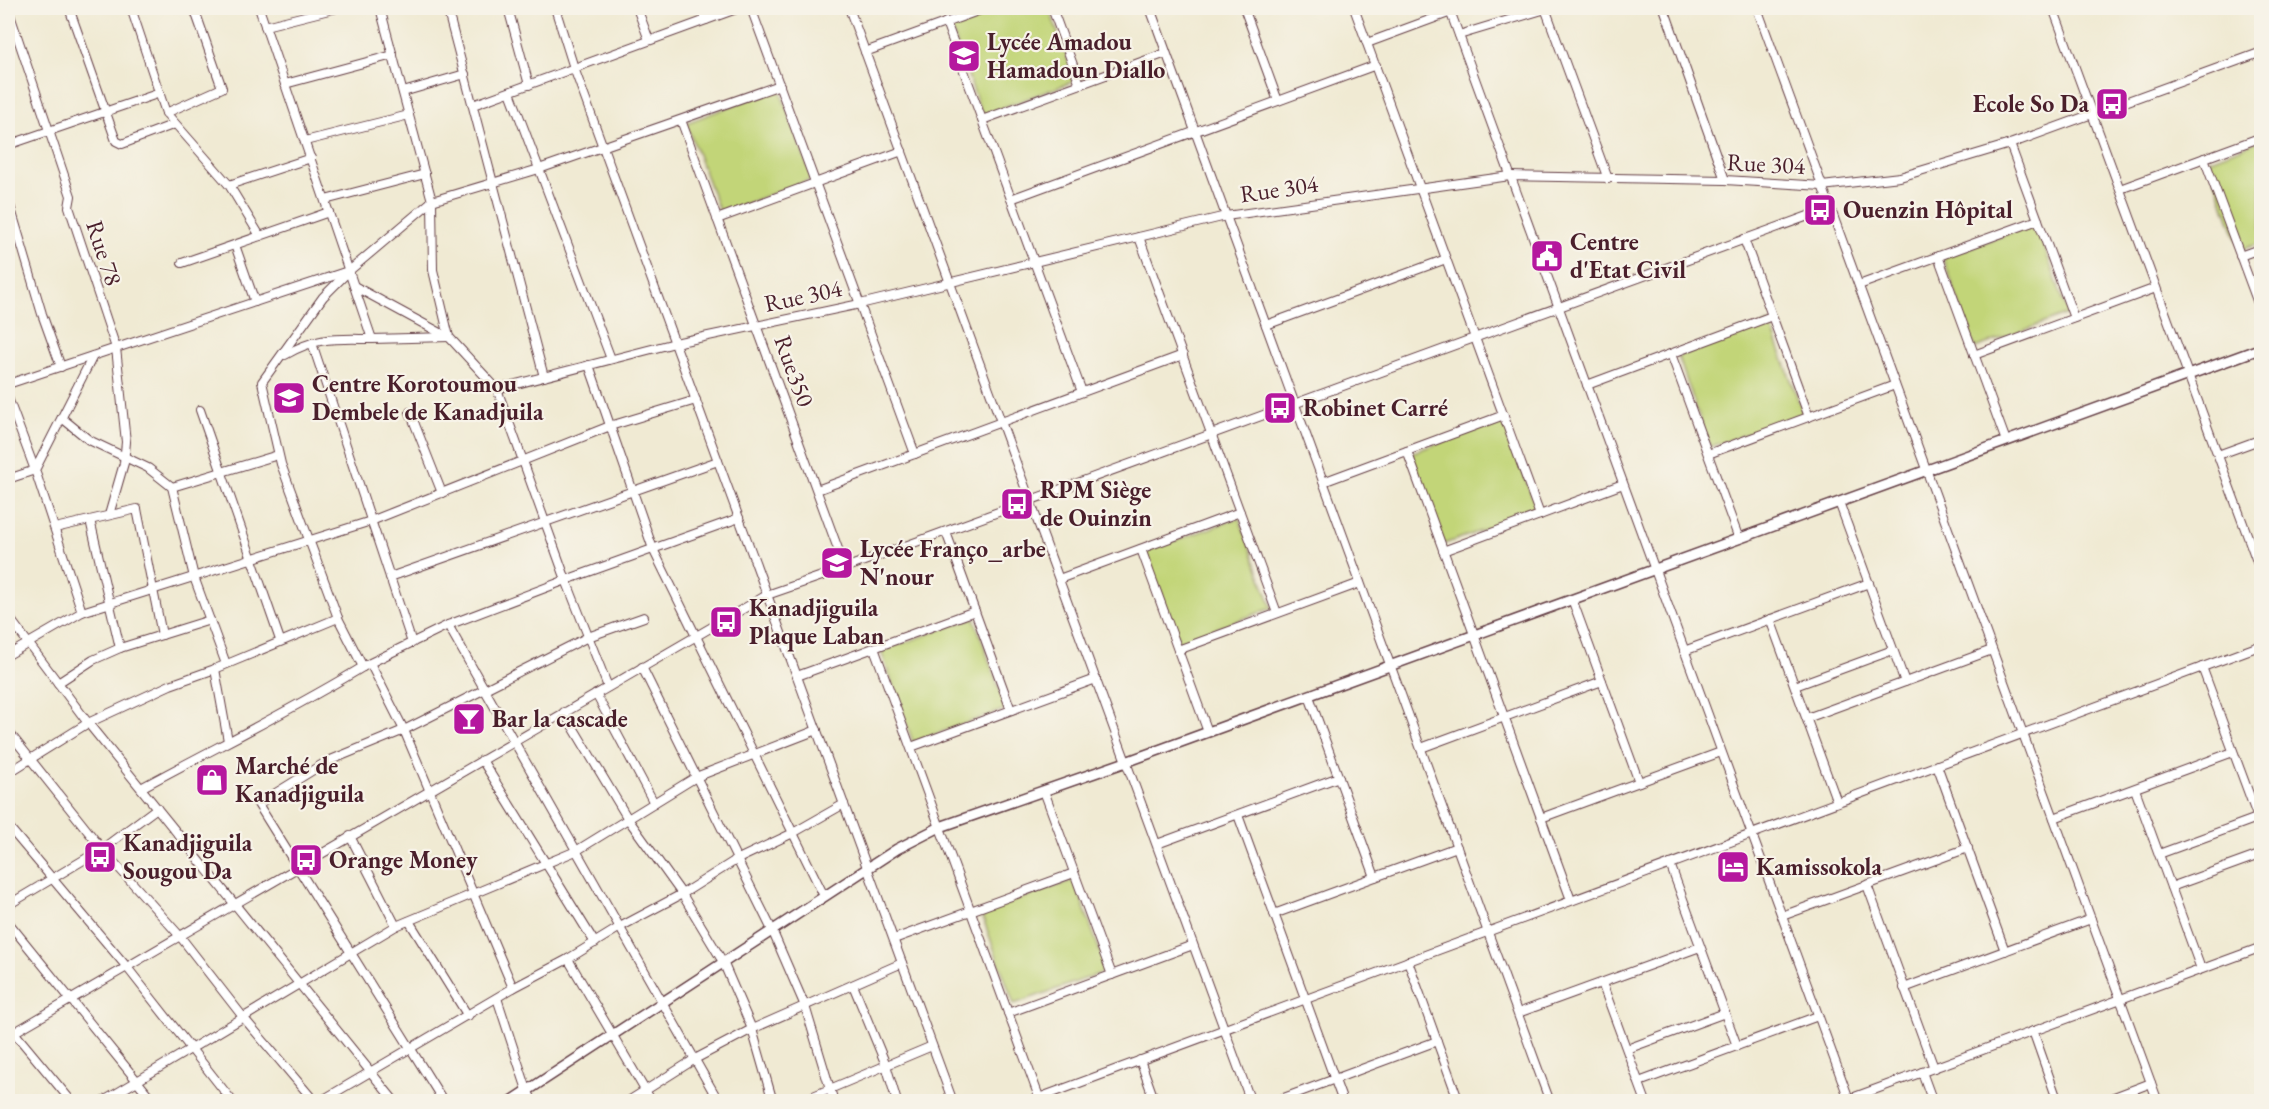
<svg xmlns="http://www.w3.org/2000/svg" width="2269" height="1109" viewBox="0 0 2269 1109" font-family="'EB Garamond',serif">
  <style>
    .green { fill: #c2d578; stroke: #867a52; stroke-width: 1.5 }
    .lines { fill: none; stroke-linecap: round; stroke-linejoin: round }
    .minor-casing { stroke: #633d44; stroke-width: 10 }
    .tertiary-casing { stroke: #633d44; stroke-width: 12 }
    .minor { stroke: #fff; stroke-width: 8 }
    .tertiary { stroke: #fff; stroke-width: 9 }
    .labels { text-anchor: middle; stroke-width: 4.5; stroke-linejoin: round; paint-order: stroke }
    .poi-label { font-size: 24px; font-weight: bold; fill: #4a1f2b; stroke: #f7f3e8; text-anchor: start }
    .street-label { font-size: 24px; fill: #4a1f2b; stroke: #f7f3e8 }
  </style>
  <rect width="100%" height="100%" fill="#f7f3e8"/>
  <filter id="ink" filterUnits="userSpaceOnUse"><feTurbulence type="fractalNoise" baseFrequency=".0167" numOctaves="2"/><feDisplacementMap in="SourceGraphic" scale="12" xChannelSelector="R" yChannelSelector="G"/><feConvolveMatrix kernelMatrix="1 2 1 2 8 2 1 2 1" color-interpolation-filters="sRGB"/></filter>
  <filter id="wash" filterUnits="userSpaceOnUse"><feTurbulence type="fractalNoise" baseFrequency=".008" numOctaves="4" result="noise"/><feDisplacementMap in="SourceGraphic" scale="24" xChannelSelector="R" yChannelSelector="G"/><feGaussianBlur stdDeviation="1.35" result="paint"/><feColorMatrix in="noise" values="0 0 0 0 0 0 0 0 0 0 0 0 0 0 0 0 0 1.4 0 .05"/><feComposite in="paint" operator="in"/></filter>
  <g filter="url(#wash)">
    <rect width="100%" height="100%" fill="#f0ead3"/>
    <g class="green">
      <path d="M996,8H1049L1075,81L982,115L950,24Z"/>
      <path d="M779,88L812,179L720,213L686,123Z"/>
      <path d="M2261,140V243L2240,250L2208,160Z"/>
      <path d="M2036,224L2068,314L1975,348L1943,257Z"/>
      <path d="M1770,323L1803,413L1710,447L1678,356Z"/>
      <path d="M1504,420L1537,511L1444,544L1411,453Z"/>
      <path d="M1239,518L1272,608L1179,642L1146,551Z"/>
      <path d="M974,618L1006,709L913,742L881,651Z"/>
      <path d="M1074,880L1107,971L1014,1004L981,913Z"/>
    </g>
  </g>
  <g filter="url(#ink)">
    <g class="lines">
      <defs>
        <g id="minor">
          <path d="M69,8L116,141L122,144L175,124"/>
          <path d="M131,8L166,113L229,185L260,236"/>
          <path d="M259,8L372,339L449,337"/>
          <path d="M380,8L432,201L433,270L449,337L497,389L566,580L608,687"/>
          <path d="M447,8L544,377"/>
          <path d="M508,8L529,85"/>
          <path d="M555,8L574,68L953,1102"/>
          <path d="M637,8L649,40"/>
          <path d="M702,8L706,20"/>
          <path d="M751,8L915,454"/>
          <path d="M849,8L1251,1102"/>
          <path d="M1052,8L1080,84"/>
          <path d="M1150,8L1550,1102"/>
          <path d="M1244,8L1278,101"/>
          <path d="M1354,8L1540,515"/>
          <path d="M1449,8L1850,1102"/>
          <path d="M1545,8L1608,179"/>
          <path d="M1664,8L1725,180"/>
          <path d="M1757,8L2158,1102"/>
          <path d="M2053,8L2262,575"/>
          <path d="M8,9L71,196L69,207L116,348L126,442L124,463L109,515"/>
          <path d="M946,22L1082,392"/>
          <path d="M265,26L337,8"/>
          <path d="M1459,35L1549,8"/>
          <path d="M1367,43L1451,12"/>
          <path d="M865,52L986,8"/>
          <path d="M285,84L393,55"/>
          <path d="M403,92L465,74"/>
          <path d="M510,92L611,359"/>
          <path d="M473,105L739,8"/>
          <path d="M166,113L222,88L194,8"/>
          <path d="M681,120L845,568"/>
          <path d="M982,120L1166,53"/>
          <path d="M305,141L409,115"/>
          <path d="M2010,144L2074,318"/>
          <path d="M8,145L160,93"/>
          <path d="M2204,158L2262,314"/>
          <path d="M229,185L311,158"/>
          <path d="M2120,189L2262,137"/>
          <path d="M8,199L42,314L61,367"/>
          <path d="M1011,199L1376,65"/>
          <path d="M325,200L425,174"/>
          <path d="M717,219L902,151"/>
          <path d="M1139,237L1277,613"/>
          <path d="M1744,239L1809,417"/>
          <path d="M235,245L255,302"/>
          <path d="M1938,256L2006,441"/>
          <path d="M2240,256L2262,248"/>
          <path d="M182,263L329,212"/>
          <path d="M1859,285L2038,220"/>
          <path d="M354,286L448,337"/>
          <path d="M1266,325L1446,259"/>
          <path d="M312,343L412,643"/>
          <path d="M1671,354L1739,539"/>
          <path d="M285,355C317,336 337,339 372,339"/>
          <path d="M1974,355L2156,288"/>
          <path d="M589,365L653,549L824,896"/>
          <path d="M8,384L348,271"/>
          <path d="M1587,385L1772,316"/>
          <path d="M497,389L675,343L860,304L1226,216L1510,176L1725,180L1822,186L1900,177L2010,144L2262,52"/>
          <path d="M8,398L35,470L82,612"/>
          <path d="M200,410L280,640"/>
          <path d="M410,412L442,493"/>
          <path d="M62,418L89,440L148,468L172,487L194,577L226,664"/>
          <path d="M1407,451L1571,900"/>
          <path d="M1708,454L1895,385"/>
          <path d="M2218,455L2262,439"/>
          <path d="M8,479L35,470L93,356"/>
          <path d="M1323,482L1504,415"/>
          <path d="M172,487L278,455"/>
          <path d="M817,490L1183,355"/>
          <path d="M1839,502L1905,682"/>
          <path d="M90,520L120,648"/>
          <path d="M55,528L137,509L162,635"/>
          <path d="M946,532L1011,710"/>
          <path d="M1141,549L1208,732"/>
          <path d="M1443,551L1623,484"/>
          <path d="M390,577L718,461"/>
          <path d="M1059,579L1240,512"/>
          <path d="M1572,599L1639,782"/>
          <path d="M8,616L88,723L395,1102"/>
          <path d="M1770,619L1837,802"/>
          <path d="M448,625L719,1102"/>
          <path d="M874,648L1039,1097"/>
          <path d="M1178,650L1360,583"/>
          <path d="M1684,651L1869,583"/>
          <path d="M8,655L82,612L371,521L610,426L696,400"/>
          <path d="M363,667L338,618L281,464L262,382L323,297L349,271L432,201L539,169L780,85"/>
          <path d="M642,667L772,930L805,1006L834,1102"/>
          <path d="M2202,667L2262,829"/>
          <path d="M215,669L228,741"/>
          <path d="M797,676L975,611"/>
          <path d="M58,683L93,660L120,648L210,620"/>
          <path d="M1795,686L1893,650"/>
          <path d="M596,694L654,803"/>
          <path d="M1309,696L1375,877"/>
          <path d="M564,712L628,819L682,894L723,962L752,1029L773,1102"/>
          <path d="M1807,718L1992,650"/>
          <path d="M8,731L102,849L179,935L243,1017L315,1102"/>
          <path d="M911,747L1096,679"/>
          <path d="M1421,748L1602,681"/>
          <path d="M482,760L595,943"/>
          <path d="M1937,765L2005,951"/>
          <path d="M8,773L88,723L170,685L215,669L338,618"/>
          <path d="M141,788C216,747 293,710 366,665"/>
          <path d="M2135,789L2201,969"/>
          <path d="M1044,791L1112,975"/>
          <path d="M1238,815L1343,1102"/>
          <path d="M1541,818L1721,752"/>
          <path d="M2054,818L2233,752"/>
          <path d="M8,826L126,966L233,1102"/>
          <path d="M350,836L396,926"/>
          <path d="M1157,844L1339,777"/>
          <path d="M2159,854L2257,818"/>
          <path d="M1670,864L1737,1046"/>
          <path d="M1867,885L1934,1068"/>
          <path d="M2171,887L2262,854"/>
          <path d="M8,905L102,849L157,808"/>
          <path d="M1274,914L1457,847"/>
          <path d="M1782,916L1968,848"/>
          <path d="M409,921L468,1016"/>
          <path d="M8,922L154,1102"/>
          <path d="M894,939L1074,873"/>
          <path d="M568,959L652,1102"/>
          <path d="M1408,961L1459,1102"/>
          <path d="M1602,983L1646,1102"/>
          <path d="M853,985L886,1065L897,1102"/>
          <path d="M513,988L404,730L370,663L448,625L566,580L739,518"/>
          <path d="M1904,988L2091,919"/>
          <path d="M497,998L527,1090L533,1102"/>
          <path d="M1008,1013L1193,945"/>
          <path d="M1518,1013L1700,947"/>
          <path d="M8,1025L72,1102"/>
          <path d="M2033,1031L2058,1102"/>
          <path d="M8,1036L767,595L845,568L1830,208"/>
          <path d="M1627,1049L1725,1013"/>
          <path d="M1140,1060L1155,1102"/>
          <path d="M1922,1072L1933,1102"/>
          <path d="M1639,1082L1818,1016"/>
          <path d="M102,1102L396,926L576,851L696,777L817,730"/>
          <path d="M319,1102L513,988L568,959L620,927L682,894L736,860L793,833L844,804"/>
          <path d="M444,1102L258,804L326,762L404,730L588,637L644,617"/>
          <path d="M627,1102L695,1059L752,1029L902,963"/>
          <path d="M799,1102L932,1046"/>
          <path d="M1028,1102L2262,645"/>
          <path d="M1273,1102L1437,1041"/>
          <path d="M1841,1102L2262,947"/>
          <path d="M2101,1102L2151,1083"/>
        </g>
        <path id="tertiary" d="M510,1102L897,849L940,827L1126,762L2262,348"/>
      </defs>
      <use href="#minor" class="minor-casing"/>
      <use href="#tertiary" class="tertiary-casing"/>
      <use href="#minor" class="minor"/>
      <use href="#tertiary" class="tertiary"/>
    </g>
  </g>
  <defs>
    <symbol id="school-square" viewBox="-11 -11 22 22"><rect x="-9" y="-9" width="18" height="18" rx="4" fill="#b5179e" stroke="#f7f3e8"/><path d="M0-5L7-2L0 1L-7-2ZM-4 1L0 2.5L4 1V4Q0 6-4 4Z" fill="#fff"/></symbol>
    <symbol id="bus-square" viewBox="-11 -11 22 22"><rect x="-9" y="-9" width="18" height="18" rx="4" fill="#b5179e" stroke="#f7f3e8"/><path d="M-5-6H5V4H4V6H2V4H-2V6H-4V4H-5ZM-3.5-4V0h7V-4ZM-3.5 1.2v1.5H-2V1.2ZM2 1.2v1.5H3.5V1.2Z" fill="#fff"/></symbol>
    <symbol id="civic-square" viewBox="-11 -11 22 22"><rect x="-9" y="-9" width="18" height="18" rx="4" fill="#b5179e" stroke="#f7f3e8"/><path d="M-.6-6.5H3V-4.5H.6V-3L4-1V1h2V6H-6V1h2V-1L-.6-3ZM-1.2 2.5V6h2.4V2.5Z" fill="#fff"/></symbol>
    <symbol id="bar-square" viewBox="-11 -11 22 22"><rect x="-9" y="-9" width="18" height="18" rx="4" fill="#b5179e" stroke="#f7f3e8"/><path d="M-6-5H6L.8 .8V4.5H3.5V6h-7V4.5H-.8V.8Z" fill="#fff"/></symbol>
    <symbol id="shop-square" viewBox="-11 -11 22 22"><rect x="-9" y="-9" width="18" height="18" rx="4" fill="#b5179e" stroke="#f7f3e8"/><path d="M-5-2.5h2.3a2.7 3.5 0 0 1 5.4 0H5L5.5 6h-11ZM-1.5-2.5h3a1.5 2.3 0 0 0-3 0Z" fill="#fff"/></symbol>
    <symbol id="hotel-square" viewBox="-11 -11 22 22"><rect x="-9" y="-9" width="18" height="18" rx="4" fill="#b5179e" stroke="#f7f3e8"/><path d="M-6-4.5h1.5V1H6V5H4.5V3h-9V5H-6ZM-4 0a1.8 1.8 0 1 1 3.6 0ZM.5 0V-2.5h3Q6-2.5 6 0Z" fill="#fff"/></symbol>
  </defs>
  <g fill-rule="evenodd">
    <use href="#school-square" x="945" y="37" width="38" height="38"/>
    <use href="#bus-square" x="2093" y="85" width="38" height="38"/>
    <use href="#bus-square" x="1801" y="191" width="38" height="38"/>
    <use href="#civic-square" x="1528" y="237" width="38" height="38"/>
    <use href="#school-square" x="270" y="379" width="38" height="38"/>
    <use href="#bus-square" x="1261" y="389" width="38" height="38"/>
    <use href="#bus-square" x="998" y="485" width="38" height="38"/>
    <use href="#school-square" x="818" y="544" width="38" height="38"/>
    <use href="#bus-square" x="707" y="603" width="38" height="38"/>
    <use href="#bar-square" x="450" y="700" width="38" height="38"/>
    <use href="#shop-square" x="193" y="761" width="38" height="38"/>
    <use href="#bus-square" x="81" y="838" width="38" height="38"/>
    <use href="#bus-square" x="287" y="841" width="38" height="38"/>
    <use href="#hotel-square" x="1714" y="848" width="38" height="38"/>
  </g>
  <g class="labels">
    <g class="poi-label">
      <text x="987" y="50">Lycée Amadou<tspan x="987" dy="28">Hamadoun Diallo</tspan></text>
      <text x="2089" y="112" text-anchor="end">Ecole So Da</text>
      <text x="1843" y="218">Ouenzin Hôpital</text>
      <text x="1570" y="250">Centre<tspan x="1570" dy="28">d'Etat Civil</tspan></text>
      <text x="312" y="392">Centre Korotoumou<tspan x="312" dy="28">Dembele de Kanadjuila</tspan></text>
      <text x="1303" y="416">Robinet Carré</text>
      <text x="1040" y="498">RPM Siège<tspan x="1040" dy="28">de Ouinzin</tspan></text>
      <text x="860" y="557">Lycée Franço_arbe<tspan x="860" dy="28">N'nour</tspan></text>
      <text x="749" y="616">Kanadjiguila<tspan x="749" dy="28">Plaque Laban</tspan></text>
      <text x="492" y="727">Bar la cascade</text>
      <text x="235" y="774">Marché de<tspan x="235" dy="28">Kanadjiguila</tspan></text>
      <text x="123" y="851">Kanadjiguila<tspan x="123" dy="28">Sougou Da</tspan></text>
      <text x="329" y="868">Orange Money</text>
      <text x="1756" y="875">Kamissokola</text>
    </g>
    <g class="street-label">
      <text transform="translate(1766 164) rotate(3)" y="8">Rue 304</text>
      <text transform="translate(1279 189) rotate(-8)" y="8">Rue 304</text>
      <text transform="translate(104 253) rotate(72)" y="8">Rue 78</text>
      <text transform="translate(803 296) rotate(-12)" y="8">Rue 304</text>
      <text transform="translate(794 371) rotate(70)" y="8">Rue350</text>
    </g>
  </g>
  <rect width="2269" height="1109" fill="none" stroke="#f7f3e8" stroke-width="30"/>
</svg>
